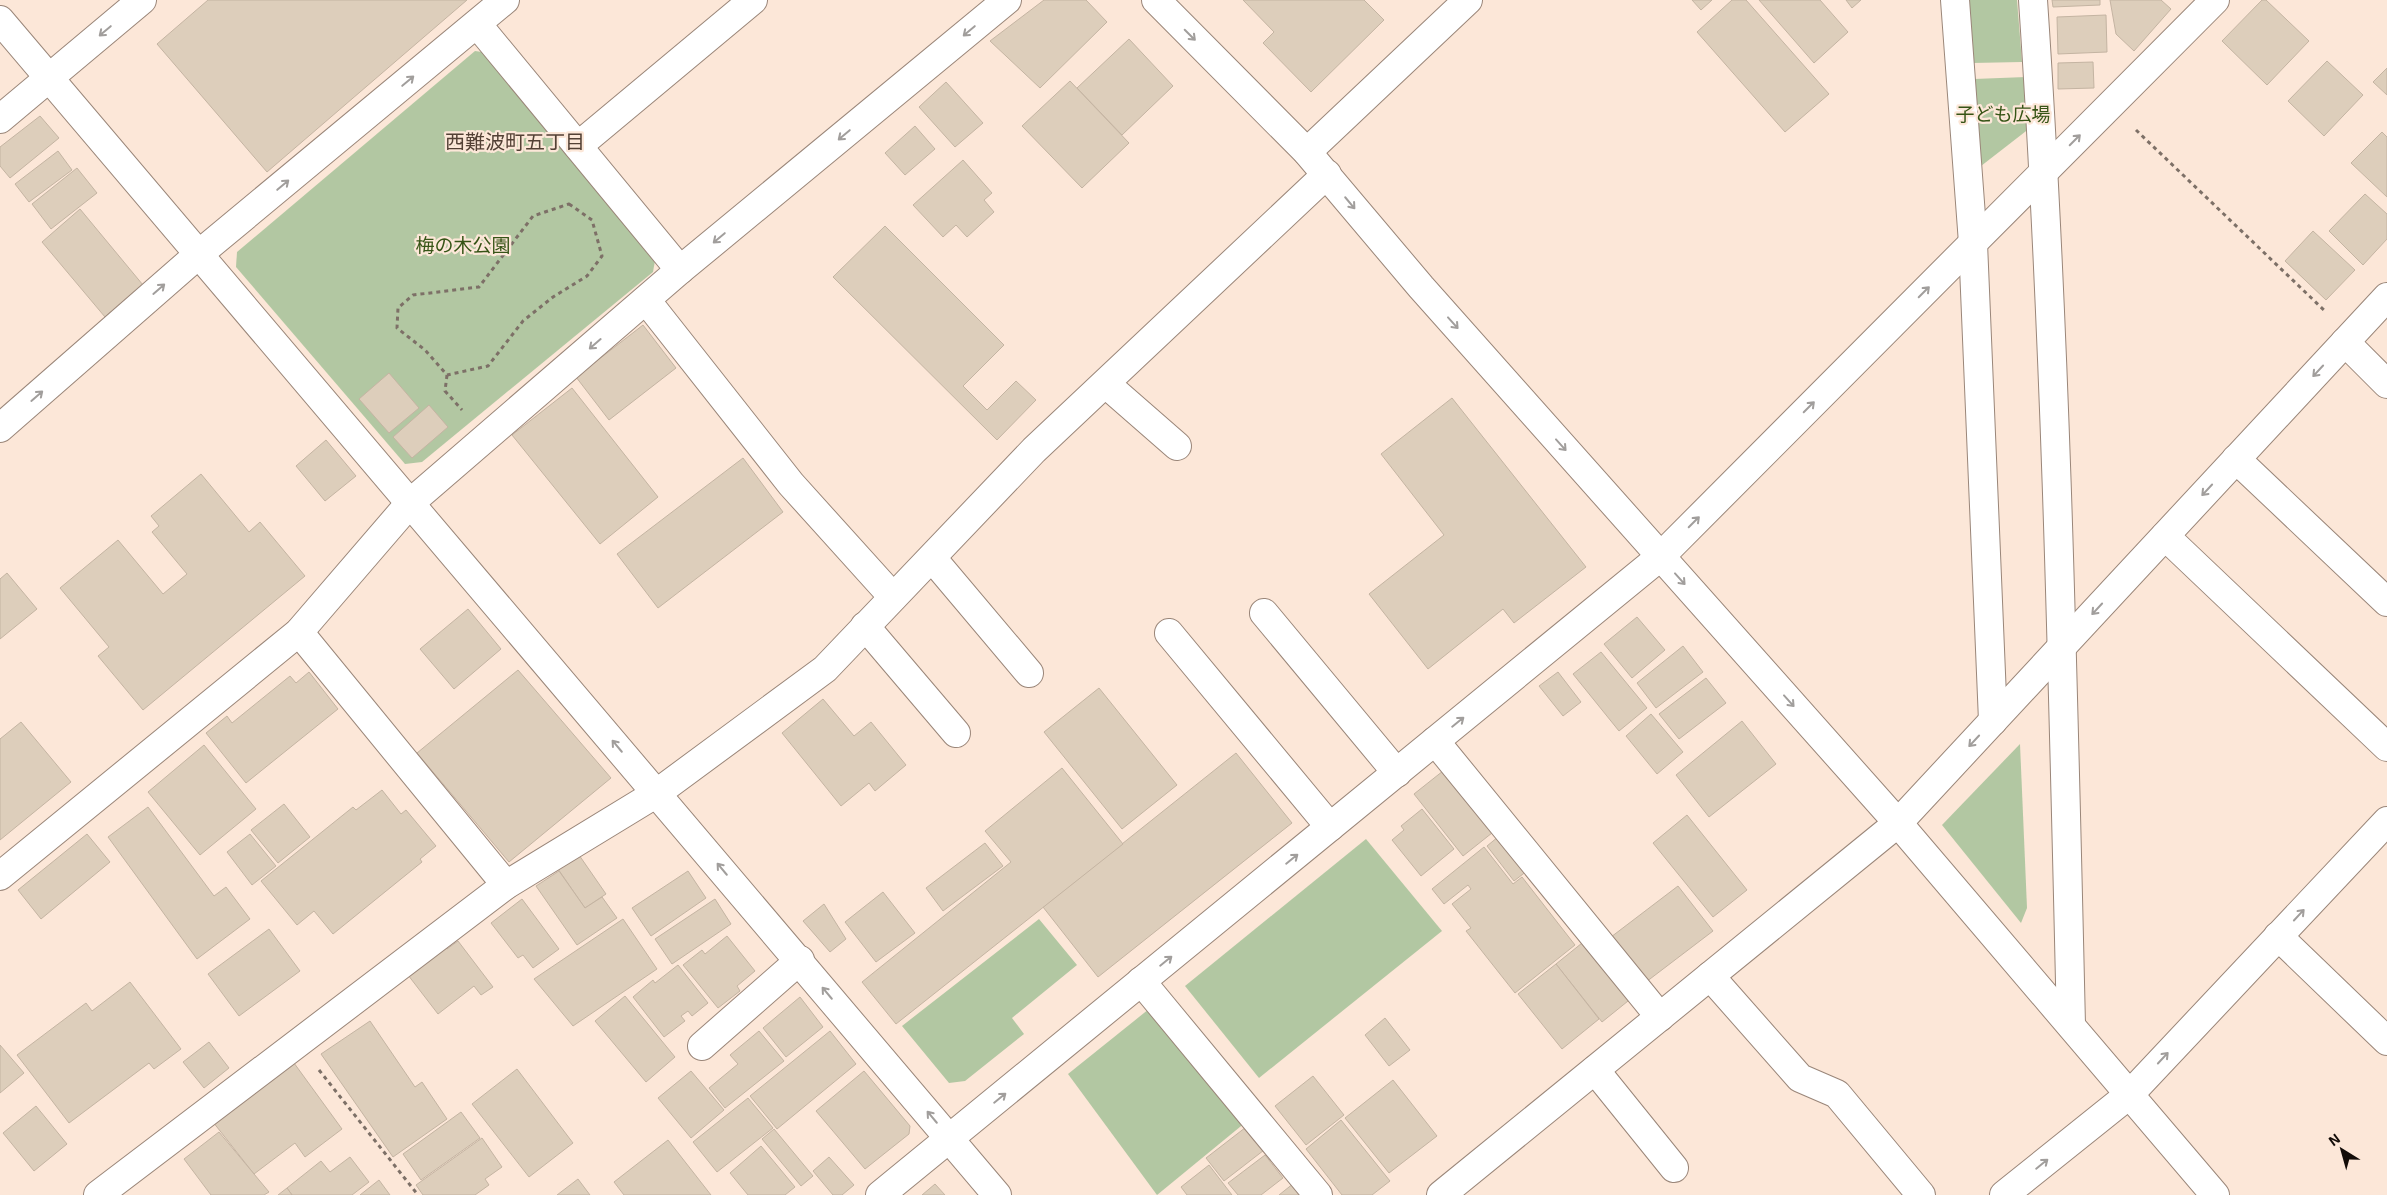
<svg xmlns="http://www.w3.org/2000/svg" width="2387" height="1195" viewBox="0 0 2387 1195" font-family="'Exo 2','Noto Sans JP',sans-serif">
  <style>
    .green { fill: #b2c7a2 }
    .building { fill: #ddcebb; stroke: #c4b4a2 }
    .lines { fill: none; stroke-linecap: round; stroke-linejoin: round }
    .minor-casing { stroke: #9a8679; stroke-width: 30 }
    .path { stroke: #7d7067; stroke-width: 3; stroke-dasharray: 4 4; stroke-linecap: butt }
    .minor { stroke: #fff; stroke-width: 28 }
    .oneway { stroke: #a19e9c }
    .labels { text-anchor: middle; stroke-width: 4.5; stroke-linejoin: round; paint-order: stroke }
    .park-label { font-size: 19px; fill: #365416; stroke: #fce7d8 }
    .neighbourhood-label { font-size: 20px; fill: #534135; stroke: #fce7d8 }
  </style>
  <rect width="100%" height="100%" fill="#fce7d8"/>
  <g class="green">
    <path d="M1967,0H2017L2022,62L1972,63Z"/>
    <path d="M475,51L489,53L656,255L653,272L422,462L405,464L236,267L237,252Z"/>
    <path d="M2026,77L2030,128L1981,166L1974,79Z"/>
    <path d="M2020,744L2027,908L2021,923L1942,825Z"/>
    <path d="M1366,839L1442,931L1259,1078L1185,986Z"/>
    <path d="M1039,919L1077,965L1012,1018L1024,1034L965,1081L949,1083L902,1026Z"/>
    <path d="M1149,1009L1246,1122L1157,1195L1068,1074Z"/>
  </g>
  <g class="building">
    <path d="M208,0H467L267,172L157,44Z"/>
    <path d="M1044,0H1086L1107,22L1040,88L990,41Z"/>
    <path d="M1243,0H1364L1384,20L1311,92L1263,43L1274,32Z"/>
    <path d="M1692,0H1712L1701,10Z"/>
    <path d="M1732,0H1746L1829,94L1785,132L1697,32Z"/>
    <path d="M1759,0H1820L1848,32L1814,63Z"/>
    <path d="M1846,0H1861L1852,8Z"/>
    <path d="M2052,0H2100V5L2053,7Z"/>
    <path d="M2110,0H2161L2171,9L2134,51L2116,34Z"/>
    <path d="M2262,0H2266L2309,41L2267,85L2222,41Z"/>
    <path d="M2106,15L2107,52L2058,54L2057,17Z"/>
    <path d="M1129,39L1173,86L1122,135L1077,88Z"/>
    <path d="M2327,61L2363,95L2324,136L2288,101Z"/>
    <path d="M2093,62L2094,88L2058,89V63Z"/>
    <path d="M2387,68V95L2373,82Z"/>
    <path d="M1070,81L1129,143L1082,188L1022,126Z"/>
    <path d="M946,82L983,123L955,147L919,107Z"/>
    <path d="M40,116L59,138L10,178L0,166V147Z"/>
    <path d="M915,126L935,149L905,175L885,153Z"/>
    <path d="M2382,132L2387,137V197L2351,163Z"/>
    <path d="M58,151L72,170L29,202L15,184Z"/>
    <path d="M963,160L992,193L984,200L994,212L967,237L956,225L943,237L913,205Z"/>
    <path d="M77,168L97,193L51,229L32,204Z"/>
    <path d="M2365,194L2387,214V239L2363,265L2329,231Z"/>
    <path d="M80,209L143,285L105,317L42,242Z"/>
    <path d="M885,226L1004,345L963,386L987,410L1016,381L1036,400L997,440L833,277Z"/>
    <path d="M2313,231L2355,270L2326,300L2285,261Z"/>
    <path d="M643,325L676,368L609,420L576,377Z"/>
    <path d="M389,373L419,408L389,433L359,399Z"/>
    <path d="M572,388L658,497L600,544L512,435Z"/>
    <path d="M1452,398L1586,567L1514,623L1503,609L1428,669L1369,594L1444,535L1381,454Z"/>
    <path d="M429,405L448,427L412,458L393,437Z"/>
    <path d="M326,440L356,476L325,501L296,466Z"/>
    <path d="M743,458L783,512L658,608L617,554Z"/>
    <path d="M201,474L249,532L260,522L305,576L143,710L98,656L109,647L60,588L118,540L163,594L187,574L152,532L159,526L151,516Z"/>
    <path d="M7,573L37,609L0,639V579Z"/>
    <path d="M468,609L501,649L454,689L420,649Z"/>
    <path d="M1637,617L1665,650L1632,678L1604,644Z"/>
    <path d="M1683,646L1703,672L1656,708L1637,683Z"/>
    <path d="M1601,652L1647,708L1619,731L1573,674Z"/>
    <path d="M518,670L611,778L509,862L417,753Z"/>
    <path d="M309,672L338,709L246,783L206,733L227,716L232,723L290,676L296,683Z"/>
    <path d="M1558,672L1581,702L1563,716L1539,686Z"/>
    <path d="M1706,678L1726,703L1679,739L1659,714Z"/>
    <path d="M1099,688L1177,785L1122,829L1044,732Z"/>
    <path d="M823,699L854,736L871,722L906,765L875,791L869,783L841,806L782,733Z"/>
    <path d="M1651,714L1683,752L1657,774L1626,736Z"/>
    <path d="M1742,721L1776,764L1709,817L1676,775Z"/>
    <path d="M21,722L71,782L0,840V739Z"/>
    <path d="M204,745L256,809L200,855L148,792Z"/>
    <path d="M1236,753L1292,823L1098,977L1043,907Z"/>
    <path d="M1448,767L1497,829L1463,856L1414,794Z"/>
    <path d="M1062,768L1123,844L896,1024L862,982L1011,862L985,831Z"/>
    <path d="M382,790L401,814L406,810L436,846L420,859L422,862L333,934L314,911L297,925L261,881L353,807L356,810Z"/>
    <path d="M284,804L310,837L278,863L251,830Z"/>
    <path d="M148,807L214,896L226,887L250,919L197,959L108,837Z"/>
    <path d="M1422,809L1454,849L1421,876L1392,840L1404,830L1401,826Z"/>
    <path d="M1687,815L1747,890L1713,917L1653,843Z"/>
    <path d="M1504,832L1532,867L1514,881L1487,846Z"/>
    <path d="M87,834L110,862L41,919L18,890Z"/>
    <path d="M250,834L276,866L252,885L227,852Z"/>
    <path d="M985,843L1003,866L943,911L926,888Z"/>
    <path d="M1484,847L1513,884L1522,877L1575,945L1515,993L1466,931L1471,928L1452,904L1471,889L1468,885L1444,904L1432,889Z"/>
    <path d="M579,855L606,894L585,908L558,869Z"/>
    <path d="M559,871L585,908L602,897L617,918L577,945L536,886Z"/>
    <path d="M688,871L706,898L651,936L632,908Z"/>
    <path d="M1678,886L1713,931L1646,982L1611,937Z"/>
    <path d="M883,892L915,933L876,962L845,922Z"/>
    <path d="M522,899L559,949L533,968L523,955L518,958L491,923Z"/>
    <path d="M715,899L731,924L672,964L655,939Z"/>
    <path d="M824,904L846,939L830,952L803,921Z"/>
    <path d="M623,919L657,969L573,1026L534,979Z"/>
    <path d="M269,929L300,971L239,1016L208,974Z"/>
    <path d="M727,936L755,971L737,986L740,991L718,1008L683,965L702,950L705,954Z"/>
    <path d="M1587,939L1633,997L1602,1022L1556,964Z"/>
    <path d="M458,941L493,987L481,995L474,986L438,1014L408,975L445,946L447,949Z"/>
    <path d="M1556,964L1599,1019L1562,1049L1518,994Z"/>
    <path d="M678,965L708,1003L692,1016L688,1011L681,1016L685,1021L664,1037L633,997L653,980L655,983Z"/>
    <path d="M130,982L181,1049L154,1069L149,1063L69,1123L17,1055L86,1003L92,1011Z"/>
    <path d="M625,996L675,1057L646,1082L595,1021Z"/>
    <path d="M800,997L823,1027L786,1057L763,1028Z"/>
    <path d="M1385,1018L1410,1050L1389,1066L1365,1035Z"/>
    <path d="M370,1021L415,1087L422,1082L447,1119L393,1157L321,1054Z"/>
    <path d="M759,1031L784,1061L725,1108L709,1088L738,1064L730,1055Z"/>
    <path d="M830,1031L856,1064L777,1129L750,1096Z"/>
    <path d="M209,1042L229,1068L204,1088L183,1062Z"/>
    <path d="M0,1045L24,1073L0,1093Z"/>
    <path d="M294,1063L342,1129L305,1157L295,1143L254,1174L213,1122Z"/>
    <path d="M517,1069L573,1143L529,1177L472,1104Z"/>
    <path d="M691,1071L724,1110L691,1138L658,1098Z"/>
    <path d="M864,1071L910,1126L909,1134L865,1169L816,1111Z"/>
    <path d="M1313,1076L1344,1115L1306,1145L1275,1106Z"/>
    <path d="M1393,1080L1437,1136L1389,1173L1345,1118Z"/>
    <path d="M748,1098L773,1128L717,1172L693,1142Z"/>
    <path d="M36,1106L67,1144L34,1171L3,1133Z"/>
    <path d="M461,1112L480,1138L421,1180L403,1154Z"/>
    <path d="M1341,1120L1390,1181L1372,1195H1342L1306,1149Z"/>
    <path d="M1250,1124L1268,1147L1224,1181L1206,1158Z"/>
    <path d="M774,1129L813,1176L801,1186L762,1139Z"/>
    <path d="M219,1132L269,1192L264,1195H211L184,1159Z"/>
    <path d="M482,1138L502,1167L485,1179L489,1185L475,1195H423L416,1185Z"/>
    <path d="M668,1140L711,1195H624L614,1182Z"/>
    <path d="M761,1146L795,1187L785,1195H748L730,1173Z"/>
    <path d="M1265,1155L1283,1178L1261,1195H1238L1228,1183Z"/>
    <path d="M350,1157L369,1182L352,1195H292L287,1188L321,1161L330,1172Z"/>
    <path d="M829,1157L854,1185L842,1195H833L813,1171Z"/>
    <path d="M1209,1165L1232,1195H1187L1181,1187Z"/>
    <path d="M578,1179L590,1195H557Z"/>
    <path d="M379,1180L390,1195H360Z"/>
    <path d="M1294,1183L1304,1195H1279Z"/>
    <path d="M935,1184L945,1195H922Z"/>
    <path d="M287,1188L292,1195H278Z"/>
  </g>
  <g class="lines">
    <defs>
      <g id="minor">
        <path d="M1156,0L1307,152L1421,287L1898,823L2215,1195"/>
        <path d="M1955,0L1973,243L1993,721"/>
        <path d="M2033,0C2056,341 2063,683 2071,1025"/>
        <path d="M0,20L997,1195"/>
        <path d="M477,24L680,270"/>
        <path d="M0,119L142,0"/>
        <path d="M578,146L753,0"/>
        <path d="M1307,152L1468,0"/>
        <path d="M646,300L791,484L893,597"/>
        <path d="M2345,342L2387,384"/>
        <path d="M1106,384L1177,446"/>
        <path d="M0,428L199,254L505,0"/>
        <path d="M2236,459L2387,602"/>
        <path d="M2165,536L2387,747"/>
        <path d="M932,558L1029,673"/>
        <path d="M1264,613L1397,773"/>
        <path d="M865,626L956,733"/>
        <path d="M299,632L506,885"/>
        <path d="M1169,633L1330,827"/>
        <path d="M1435,741L1660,1017"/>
        <path d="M0,876L299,632L410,503L680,270L1007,0"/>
        <path d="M2278,936L2387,1041"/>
        <path d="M1710,976L1800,1078L1837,1094L1921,1195"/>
        <path d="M1141,981L1318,1195"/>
        <path d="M702,1046L800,960"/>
        <path d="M1595,1070L1674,1168"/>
        <path d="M98,1195L506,885L657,793L825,669L1034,450L1327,174"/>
        <path d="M880,1195L1660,557L2215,0"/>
        <path d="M1441,1195L1898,823L2387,297"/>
        <path d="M2004,1195L2130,1094L2387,821"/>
      </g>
    </defs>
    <use href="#minor" class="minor-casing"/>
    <g class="path">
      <path d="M2136,130L2326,312"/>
      <path d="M569,204L592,220L602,256L587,276L553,297L523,321L488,366L447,375L425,350L397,328L398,308L413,295L479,287L533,216Z"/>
      <path d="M447,375L445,391L462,410"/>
      <path d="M319,1070L418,1195"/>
    </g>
    <use href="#minor" class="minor"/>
  </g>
  <defs><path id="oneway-shaft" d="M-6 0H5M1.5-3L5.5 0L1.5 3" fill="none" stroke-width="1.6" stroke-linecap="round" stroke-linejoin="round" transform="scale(1.25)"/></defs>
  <g class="oneway">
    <use href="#oneway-shaft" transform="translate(105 31) rotate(140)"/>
    <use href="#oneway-shaft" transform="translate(969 31) rotate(140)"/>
    <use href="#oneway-shaft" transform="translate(1190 35) rotate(45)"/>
    <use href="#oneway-shaft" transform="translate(408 81) rotate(-40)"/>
    <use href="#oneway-shaft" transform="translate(844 135) rotate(140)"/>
    <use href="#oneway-shaft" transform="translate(2075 140) rotate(-45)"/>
    <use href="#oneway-shaft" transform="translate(283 185) rotate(-40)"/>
    <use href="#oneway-shaft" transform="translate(1350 203) rotate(50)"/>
    <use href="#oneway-shaft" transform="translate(719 238) rotate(140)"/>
    <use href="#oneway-shaft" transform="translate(159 289) rotate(-41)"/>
    <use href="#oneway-shaft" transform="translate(1924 292) rotate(-45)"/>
    <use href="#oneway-shaft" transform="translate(1453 323) rotate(48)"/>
    <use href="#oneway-shaft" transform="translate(595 344) rotate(139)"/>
    <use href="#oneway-shaft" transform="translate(2318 371) rotate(133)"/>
    <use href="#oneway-shaft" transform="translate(37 396) rotate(-41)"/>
    <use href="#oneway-shaft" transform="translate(1809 407) rotate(-45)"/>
    <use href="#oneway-shaft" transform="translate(1561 445) rotate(48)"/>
    <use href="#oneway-shaft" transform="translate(2207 490) rotate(133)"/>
    <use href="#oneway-shaft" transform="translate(1694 522) rotate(-45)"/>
    <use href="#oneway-shaft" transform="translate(1680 579) rotate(48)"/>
    <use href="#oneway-shaft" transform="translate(2097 609) rotate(133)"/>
    <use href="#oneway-shaft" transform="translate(1789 701) rotate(48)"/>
    <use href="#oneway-shaft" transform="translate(1458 722) rotate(-39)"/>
    <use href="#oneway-shaft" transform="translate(1974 741) rotate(133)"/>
    <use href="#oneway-shaft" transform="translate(617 746) rotate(-130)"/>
    <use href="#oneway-shaft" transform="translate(1292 859) rotate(-39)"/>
    <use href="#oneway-shaft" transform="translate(722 869) rotate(-130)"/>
    <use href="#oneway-shaft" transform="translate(2299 915) rotate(-47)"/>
    <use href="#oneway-shaft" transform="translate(1166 961) rotate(-39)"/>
    <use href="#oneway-shaft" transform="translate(827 993) rotate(-130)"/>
    <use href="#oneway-shaft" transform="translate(2163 1058) rotate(-47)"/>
    <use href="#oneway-shaft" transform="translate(1000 1098) rotate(-39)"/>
    <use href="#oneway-shaft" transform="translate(932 1117) rotate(-130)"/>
    <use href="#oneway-shaft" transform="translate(2042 1164) rotate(-39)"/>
  </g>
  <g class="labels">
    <g class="park-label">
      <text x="2003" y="121">子ども広場</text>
      <text x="463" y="252">梅の木公園</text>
    </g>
    <g class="neighbourhood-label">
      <text x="515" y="149">西難波町五丁目</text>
    </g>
  </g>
  <g transform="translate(2342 1150) rotate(323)" stroke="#fce7d8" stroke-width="4" paint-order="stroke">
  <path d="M0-4L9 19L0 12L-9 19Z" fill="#130c08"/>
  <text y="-8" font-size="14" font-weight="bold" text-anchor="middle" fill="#130c08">N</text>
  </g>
</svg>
